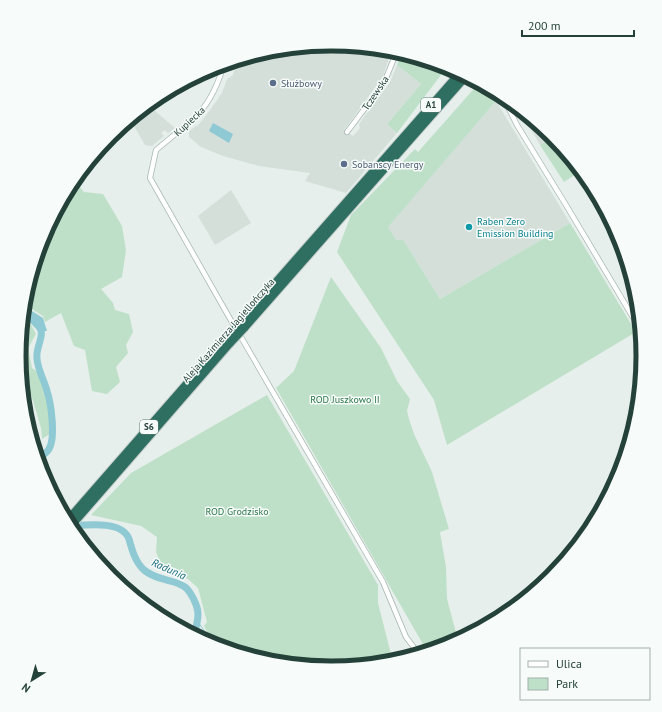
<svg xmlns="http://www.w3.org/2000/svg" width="662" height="712" viewBox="0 0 662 712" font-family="'PT Sans',sans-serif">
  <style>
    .built { fill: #d4dfda }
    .green { fill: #bfe0c8 }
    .water { fill: #8ec9d4 }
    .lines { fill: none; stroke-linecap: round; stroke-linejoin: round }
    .stream { stroke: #8ec9d4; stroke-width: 1 }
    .river { stroke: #8ec9d4; stroke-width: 7 }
    .street-casing { stroke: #a8b8b2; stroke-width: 6 }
    .highway-casing { stroke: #c2cac8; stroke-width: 10 }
    .street { stroke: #fff; stroke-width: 4.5 }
    .highway { stroke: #2f6f62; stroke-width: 8 }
    .highway-bridge-casing { stroke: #c2cac8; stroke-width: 10; stroke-linecap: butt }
    .highway-bridge { stroke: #2f6f62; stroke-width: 8 }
    .service-dot { fill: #5c6f8a; stroke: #f7fbf9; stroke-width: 1.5 }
    .culture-dot { fill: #0f9aa8; stroke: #f7fbf9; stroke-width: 1.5 }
    .labels { text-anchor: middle; stroke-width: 3; stroke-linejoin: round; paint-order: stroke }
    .shield { fill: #f7fbf9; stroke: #637a73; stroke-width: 1 }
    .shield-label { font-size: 9px; font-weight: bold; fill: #24423a }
    .service-label { font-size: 10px; fill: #4e5e75; stroke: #f7fbf9; text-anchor: start }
    .street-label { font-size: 10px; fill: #24423a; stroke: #f7fbf9 }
    .culture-label { font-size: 10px; fill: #0d838f; stroke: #f7fbf9; text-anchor: start }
    .park-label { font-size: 10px; fill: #2d7a4b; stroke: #f7fbf9 }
    .water-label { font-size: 11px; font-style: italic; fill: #1c6f80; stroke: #f7fbf9 }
    .rim { fill: none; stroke: #24423a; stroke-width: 5 }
  </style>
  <rect width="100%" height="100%" fill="#e6efeb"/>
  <g class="built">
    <path d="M331,44L392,50L382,78L344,130L353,136L360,128L359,124L390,82L397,65L421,84L387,124L397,133L346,193L305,181L310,173L259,166L223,156L201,147L189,137V131L199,124L208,113L222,93L227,79L233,75L235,66L233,61L270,50Z"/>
    <path d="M496,101L570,223L440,299L404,241H396L387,227Z"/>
    <path d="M148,105L175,128L168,133L165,130L161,133L164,136L152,146L145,145L130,119Z"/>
    <path d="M520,109L552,136L553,137L540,145Z"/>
    <path d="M231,190L251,223L215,245L198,216Z"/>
  </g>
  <g class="green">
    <path d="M401,53L447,67L397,133L387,124L421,84L397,65Z"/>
    <path d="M479,83L488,88L496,101L388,227L396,240H402L404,241L440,299L570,223L636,332L447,445L434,400L337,252L351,215L415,149L418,152Z"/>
    <path d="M553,137L581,171L564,182L540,145Z"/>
    <path d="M74,180L84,192L103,194L122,226L126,250L122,277L101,289L113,303L115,310L129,314L133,332L126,345L128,353L116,367L120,382L107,394L92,391L85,350L74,346L61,313L45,322L43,316L24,304L25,295L43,236Z"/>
    <path d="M331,277L381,348L397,381L410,399L407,411L409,419L414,434L432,472L449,529L440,532L446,567L447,599L458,640L448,645L424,646L276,388L294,371Z"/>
    <path d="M23,316L30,323L36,334L28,348L32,368L41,374L48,393L53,432L42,439L41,428L31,394L23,393L19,356Z"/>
    <path d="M267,395L378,585V603L393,662L331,668L270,662L214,645L204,626L207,622L198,588L188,579L168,569L161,564L156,552L157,537L141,526L91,515L131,473Z"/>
  </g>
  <g class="water">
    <path d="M213,123L233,134L229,143L209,131Z"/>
    <path d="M24,306L43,318L47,331H38L23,315Z"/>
  </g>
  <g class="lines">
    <path class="stream" d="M198,622L210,639L211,644"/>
    <g class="river">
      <path d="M38,459C42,456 47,453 49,449C56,437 51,403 47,391C44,380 38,370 37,359C35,346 47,335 38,323"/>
      <path d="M70,526C86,525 122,520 129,539C132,550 135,561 143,569C151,577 164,579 174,582C177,583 182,585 185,587C191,592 198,606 198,614C198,621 196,628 194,635"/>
    </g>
    <defs>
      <g id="street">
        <path d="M224,64C218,84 211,100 197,116L156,150L150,178L233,324"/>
        <path d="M509,100V109L517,125L566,205L640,329"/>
        <path d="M347,132L381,87L386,78L397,51"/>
        <path d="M241,337L383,582L406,637L419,654"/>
      </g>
      <g id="highway">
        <path d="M241,322L460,73"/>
        <path d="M244,328L466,76"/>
        <path d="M67,521L227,338"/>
        <path d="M70,527L230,343"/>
      </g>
    </defs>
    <use href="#street" class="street-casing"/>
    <use href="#highway" class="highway-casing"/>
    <use href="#street" class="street"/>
    <use href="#highway" class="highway"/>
    <defs>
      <g id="highway-bridge">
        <path d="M227,338L241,322"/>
        <path d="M230,343L244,328"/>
      </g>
    </defs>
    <use href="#highway-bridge" class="highway-bridge-casing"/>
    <use href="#highway-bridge" class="highway-bridge"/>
  </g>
  <g class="service-dot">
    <circle cx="273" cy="83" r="4"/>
    <circle cx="344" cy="164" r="4"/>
  </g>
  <circle class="culture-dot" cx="469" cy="227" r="4"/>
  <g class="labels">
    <g class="shield">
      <rect x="421" y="98" width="20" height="14" rx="3"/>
      <rect x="140" y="420" width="18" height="14" rx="3"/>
    </g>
    <g class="shield-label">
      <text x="431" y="108">A1</text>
      <text x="149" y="430">S6</text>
    </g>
    <g class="service-label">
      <text x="281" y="87">Służbowy</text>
      <text x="352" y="168">Sobanscy Energy</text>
    </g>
    <g class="street-label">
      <text transform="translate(375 93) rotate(-56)" y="4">Tczewska</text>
      <text transform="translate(189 121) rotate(-43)" y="4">Kupiecka</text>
      <text transform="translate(228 330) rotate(-49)" y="4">Aleja Kazimierza Jagiellończyka</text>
    </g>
    <g class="culture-label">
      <text x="477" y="225">Raben Zero<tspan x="477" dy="12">Emission Building</tspan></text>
    </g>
    <g class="park-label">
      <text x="345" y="403">ROD Juszkowo II</text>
      <text x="237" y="515">ROD Grodzisko</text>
    </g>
    <g class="water-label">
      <text transform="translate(169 569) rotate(24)" y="4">Radunia</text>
    </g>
  </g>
  <path d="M0 0H662V712H0ZM26 356a305 305 0 1 1 610 0a305 305 0 1 1-610 0Z" fill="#f7fbf9" fill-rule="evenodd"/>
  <path class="rim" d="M26 356a305 305 0 1 1 610 0a305 305 0 1 1-610 0Z"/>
  <rect x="520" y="648" width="130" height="52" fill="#f7fbf9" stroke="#a3b1ad"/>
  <rect x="528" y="661" width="20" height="6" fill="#ffffff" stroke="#a3b1ad"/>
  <text x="556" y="668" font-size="12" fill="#24423a">Ulica</text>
  <rect x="528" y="678" width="20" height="12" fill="#bfe0c8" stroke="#a3b1ad"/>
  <text x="556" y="688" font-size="12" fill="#24423a">Park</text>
  <g transform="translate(32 680) rotate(217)" stroke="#f7fbf9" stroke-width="3" paint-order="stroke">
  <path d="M0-3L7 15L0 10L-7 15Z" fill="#24423a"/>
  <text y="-6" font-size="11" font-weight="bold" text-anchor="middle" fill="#24423a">N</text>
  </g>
  <path d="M522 30v6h112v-6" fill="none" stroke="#24423a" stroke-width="2"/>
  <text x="528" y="30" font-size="12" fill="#24423a" stroke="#f7fbf9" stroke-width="3" paint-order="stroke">200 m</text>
</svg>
